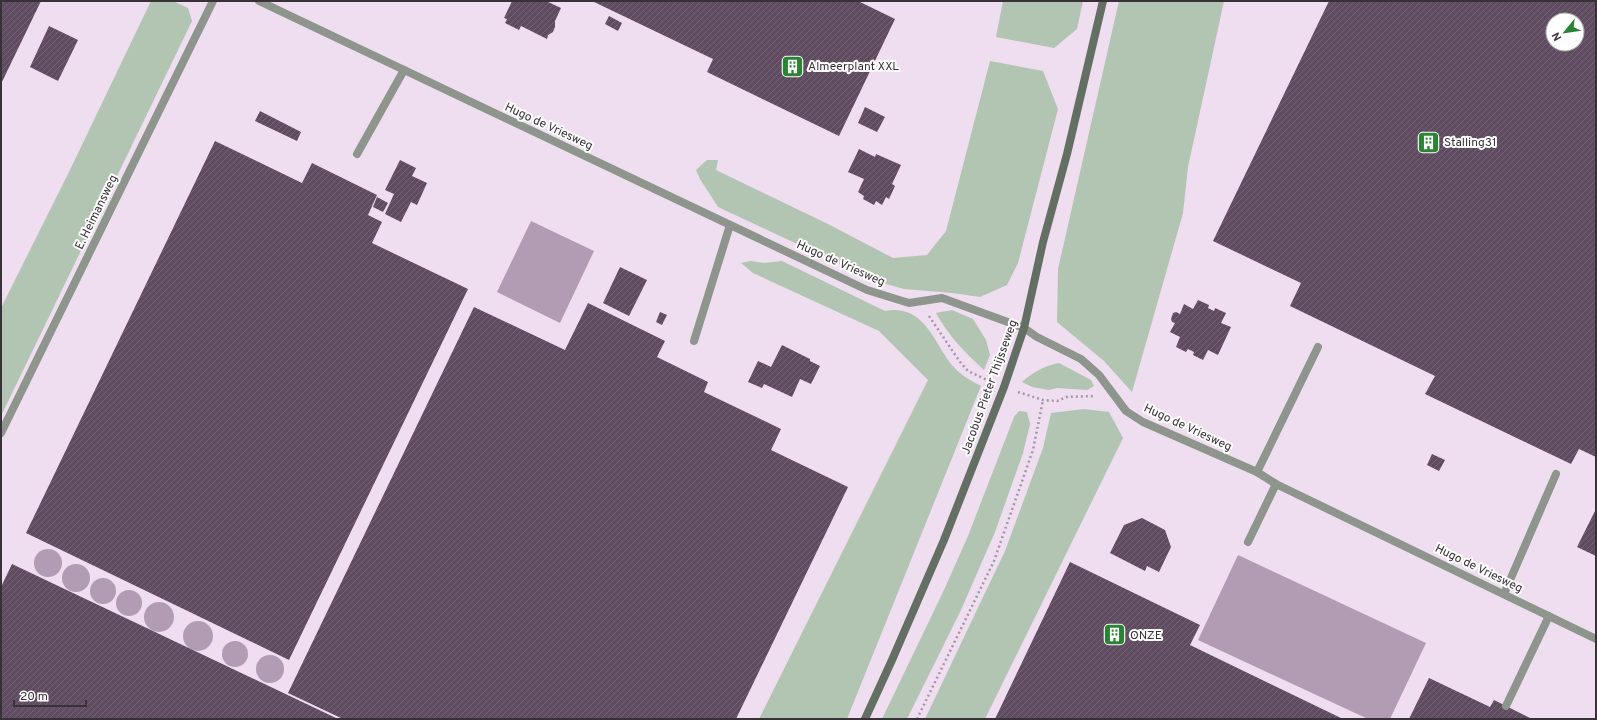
<svg xmlns="http://www.w3.org/2000/svg" width="1597" height="720" viewBox="0 0 1597 720" font-family="Overpass,sans-serif">
  <style>
    .grass { fill: #b2c4b2 }
    .water { fill: #b29cb3 }
    .building { fill: url(#building-hatch); fill-rule: evenodd }
    .lines { fill: none; stroke-linecap: round; stroke-linejoin: round }
    .path { stroke: #a497a5; stroke-width: 2.5; stroke-dasharray: 2 3; stroke-linecap: butt }
    .lane { stroke: #8d958d; stroke-width: 8 }
    .street { stroke: #8d958d; stroke-width: 8 }
    .secondary { stroke: #646f64; stroke-width: 8 }
    .labels { text-anchor: middle; stroke-width: 4; stroke-linejoin: round; paint-order: stroke }
    .poi-label { font-size: 12px; fill: #383138; stroke: #fff; text-anchor: start }
    .street-label { font-size: 12px; fill: #383138; stroke: #fff }
  </style>
  <defs>
    <pattern id="building-hatch" width="6" height="6" patternUnits="userSpaceOnUse"><rect width="6" height="6" fill="#5f4c61"/><path d="M-1 1l2-2M0 6l6-6M5 7l2-2" fill="none" stroke="#736375"/></pattern>
  </defs>
  <rect width="100%" height="100%" fill="#efddf0"/>
  <g class="grass">
    <path d="M151,1H173L188,8L192,21L1,416V308L69,172Z"/>
    <path d="M1003,1H1083L1077,29L1054,48L996,37Z"/>
    <path d="M1119,1H1224L1188,167L1183,213L1132,392L1104,361L1057,322L1058,269Z"/>
    <path d="M990,61L1043,71L1058,109L1018,263L1007,285L980,297L952,293L904,289L876,281L718,207L700,179L696,170L707,160H718L716,170L828,224L893,258L927,255L946,231Z"/>
    <path d="M751,261L764,263L782,261L885,311C923,304 933,340 951,364C959,374 971,381 981,386L847,719H759L928,380L879,331L753,273L741,263Z"/>
    <path d="M952,310L973,319L986,340L990,355L984,370C965,353 948,335 936,313Z"/>
    <path d="M1059,363L1091,380L1094,386L1087,390L1057,388L1049,390L1032,387L1022,382C1033,372 1044,366 1059,363Z"/>
    <path d="M1084,409L1109,412L1123,438L985,719H925L1005,551L1043,448L1051,413Z"/>
    <path d="M1019,411L1027,412L1030,424L1023,453L995,532L961,610L907,719H882L944,590L968,536L1014,417Z"/>
  </g>
  <g class="water">
    <path d="M531,221L594,251L560,323L497,292Z"/>
    <circle cx="48" cy="563" r="14"/>
    <path d="M1238,555L1426,643L1390,719H1368L1198,640Z"/>
    <circle cx="76" cy="578" r="14"/>
    <circle cx="103" cy="591" r="13"/>
    <circle cx="129" cy="603" r="13"/>
    <circle cx="159" cy="617" r="15"/>
    <circle cx="198" cy="636" r="15"/>
    <circle cx="235" cy="654" r="13"/>
    <circle cx="270" cy="669" r="14"/>
  </g>
  <g class="building">
    <path d="M1,1H41L1,84Z"/>
    <path d="M512,1H546L561,8L555,21V27L553,32L548,35L547,39L521,26L519,30L505,23L507,19L504,18Z"/>
    <path d="M592,1H858L895,19L839,136L707,72L713,59Z"/>
    <path d="M1329,1H1596V457L1579,449L1571,464L1425,394L1435,376L1290,306L1301,283L1213,241ZM1553,20H1577V44H1553Z"/>
    <path d="M609,16L622,23L618,31L605,24Z"/>
    <path d="M49,26L78,40L58,81L30,67Z"/>
    <path d="M865,107L885,117L877,132L858,123Z"/>
    <path d="M260,111L301,132L297,141L255,121Z"/>
    <path d="M215,141L302,183L312,163L377,195L368,215L382,222L372,243L468,289L289,660L26,533Z"/>
    <path d="M859,149L875,157L876,154L901,165L892,184L895,186L889,199L886,197L882,205L876,201L874,205L863,199L864,196L858,192L864,179L848,172Z"/>
    <path d="M400,160L416,168L412,176L427,183L417,205L411,202L401,222L385,214L394,194L385,190Z"/>
    <path d="M377,197L388,203L383,212L373,207Z"/>
    <path d="M620,267L647,280L629,316L603,303Z"/>
    <path d="M1198,300L1209,305L1208,308L1214,311L1215,308L1226,313L1221,323L1231,327L1218,355L1208,350L1203,360L1193,355L1194,352L1188,349L1186,352L1176,347L1180,337L1170,332L1175,323L1172,322L1171,319L1173,313L1176,312L1180,314L1184,304L1193,309Z"/>
    <path d="M588,303L665,341L657,357L708,382L704,392L781,429L771,450L848,487L736,719H343L288,693L474,307L565,350Z"/>
    <path d="M660,312L667,315L662,325L656,322Z"/>
    <path d="M782,345L810,359V361L820,366L811,384L800,379L792,397L764,384L762,388L748,382L758,361L771,367Z"/>
    <path d="M1432,454L1445,460L1439,471L1427,465Z"/>
    <path d="M1596,509V556L1577,547Z"/>
    <path d="M1142,518L1165,530L1171,547L1159,572L1147,566L1145,571L1110,553L1124,525Z"/>
    <path d="M1070,562L1200,625L1190,645L1343,719H995Z"/>
    <path d="M12,564L336,718L335,719H1V587Z"/>
    <path d="M1429,678L1490,707L1494,700L1532,719H1409Z"/>
  </g>
  <g class="lines">
    <g class="path">
      <path d="M929,316L960,362L968,371L989,381"/>
      <path d="M1018,392L1043,400L1057,401L1066,397L1095,396"/>
      <path d="M917,719L994,561L1033,450L1043,400"/>
    </g>
    <g class="lane">
      <path d="M1257,472L1318,347"/>
      <path d="M1248,542L1276,484"/>
      <path d="M1504,594L1556,474"/>
      <path d="M1506,706L1549,616"/>
    </g>
    <g class="street">
      <path d="M259,1L867,290L909,303L942,298L1024,328L1037,337L1081,359L1099,375L1126,411L1143,422L1257,472L1276,484L1596,639"/>
      <path d="M357,154L404,70"/>
      <path d="M694,341L730,225"/>
      <path d="M1,433L213,1"/>
    </g>
    <path class="secondary" d="M865,719L892,660L944,540L1004,387L1024,328L1043,242L1067,154L1103,1"/>
  </g>
  <defs>
    <symbol id="building-square" viewBox="-11 -11 22 22"><rect x="-9" y="-9" width="18" height="18" rx="4" fill="#2a8434" stroke="#fff"/><path d="M-4-6H4V6H1V3H-1V6H-4ZM-2.5-4.3h1.7v1.8h-1.7ZM.8-4.3h1.7v1.8H.8ZM-2.5-1h1.7V.8h-1.7ZM.8-1h1.7V.8H.8Z" fill="#fff"/></symbol>
  </defs>
  <g fill-rule="evenodd">
    <use href="#building-square" x="780" y="54" width="25" height="25"/>
    <use href="#building-square" x="1416" y="130" width="25" height="25"/>
    <use href="#building-square" x="1102" y="622" width="25" height="25"/>
  </g>
  <g class="labels">
    <g class="poi-label">
      <text x="808" y="70">Almeerplant XXL</text>
      <text x="1444" y="146">Stalling31</text>
      <text x="1130" y="639">ONZE</text>
    </g>
    <g class="street-label">
      <text transform="translate(549 126) rotate(25)" y="4">Hugo de Vriesweg</text>
      <text transform="translate(96 212) rotate(-64)" y="4">E. Heimansweg</text>
      <text transform="translate(841 263) rotate(24)" y="4">Hugo de Vriesweg</text>
      <text transform="translate(989 387) rotate(-70)" y="4">Jacobus Pieter Thijsseweg</text>
      <text transform="translate(1188 427) rotate(25)" y="4">Hugo de Vriesweg</text>
      <text transform="translate(1479 568) rotate(26)" y="4">Hugo de Vriesweg</text>
    </g>
  </g>
  <rect width="1597" height="720" fill="none" stroke="#383138" stroke-width="4"/>
  <g transform="translate(1565 32) rotate(241)"><circle r="19" fill="#ffffff" stroke="#afadaf"/>
  <path d="M0-3L7 15L0 10L-7 15Z" fill="#2a8434"/>
  <text y="-6" font-size="11" font-weight="bold" text-anchor="middle" fill="#383138">N</text>
  </g>
  <path d="M14 700v6h72v-6" fill="none" stroke="#383138" stroke-width="2"/>
  <text x="20" y="700" font-size="12" fill="#383138" stroke="#ffffff" stroke-width="3" paint-order="stroke">20 m</text>
</svg>
